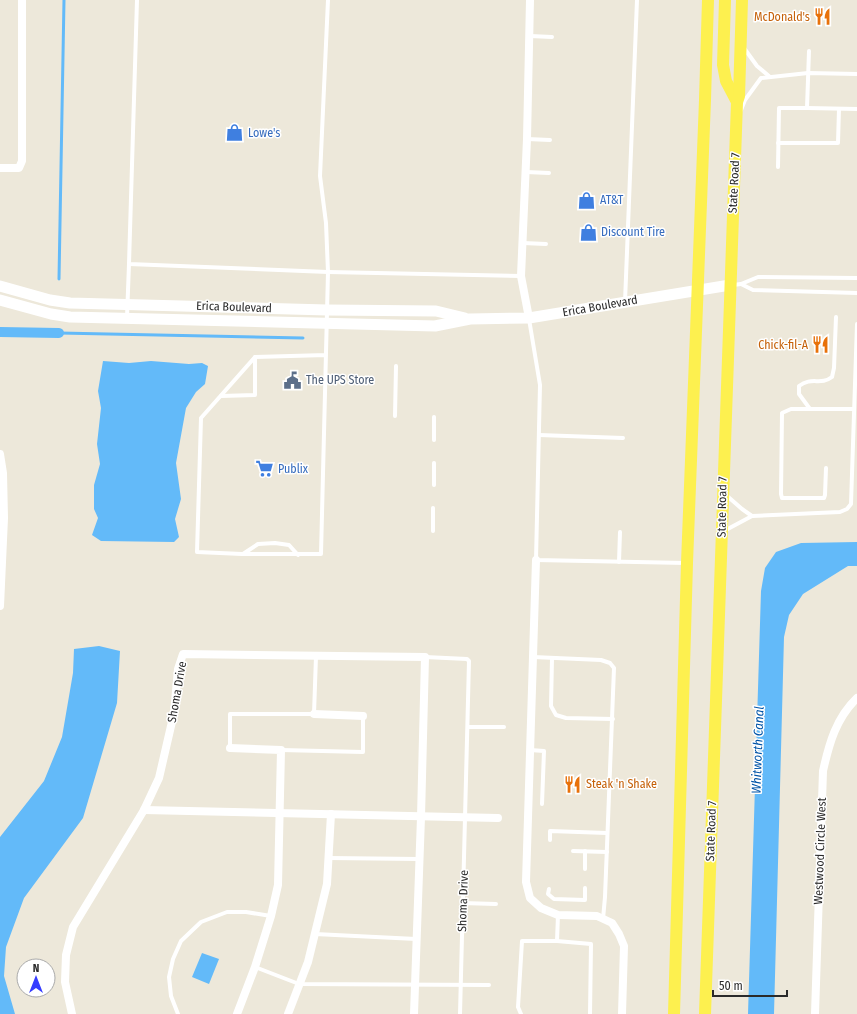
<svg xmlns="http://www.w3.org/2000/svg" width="857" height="1014" viewBox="0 0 857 1014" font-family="'Fira Sans Condensed',sans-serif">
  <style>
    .water { fill: #63baf9 }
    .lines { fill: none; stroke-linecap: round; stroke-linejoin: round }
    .stream { stroke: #63baf9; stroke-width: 3 }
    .canal { stroke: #63baf9; stroke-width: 10 }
    .lane { stroke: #fff; stroke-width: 4 }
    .street { stroke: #fff; stroke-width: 8 }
    .secondary { stroke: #fff; stroke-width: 11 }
    .primary { stroke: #fdf04f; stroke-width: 12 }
    .labels { text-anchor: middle; stroke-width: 3; stroke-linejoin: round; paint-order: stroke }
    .food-label { font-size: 12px; fill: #c56008; stroke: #fff; text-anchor: end }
    .shop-label { font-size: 12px; fill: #366cbe; stroke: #fff; text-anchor: start }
    .street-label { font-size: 12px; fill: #2a2a2a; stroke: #fff }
    .service-label { font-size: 12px; fill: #4e5e75; stroke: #fff; text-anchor: start }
    .water-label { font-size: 13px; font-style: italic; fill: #0154a7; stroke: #fff }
  </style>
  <rect width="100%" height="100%" fill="#ede8da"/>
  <g class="water">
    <path d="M103,361L129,363L151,361L189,364L202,363L208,366L205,384L196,392L186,408L176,463L181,499L175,519L179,537L174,542L101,541L92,535L98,518L94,509V485L100,464L97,444L101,408L98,391Z"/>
    <path d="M857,542V566H848L803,594L789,615L784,637L774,1014H748L761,591L765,568L776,552L801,543Z"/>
    <path d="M99,646L120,651L117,703L83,818L24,898L6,947L4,976L15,1014H0V837L44,781L62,737L73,673L74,649Z"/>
    <path d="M202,953L219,959L209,984L192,977Z"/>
  </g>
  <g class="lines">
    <g class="stream">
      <path d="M59,279L64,0"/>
      <path d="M59,333L303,338"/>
    </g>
    <path class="canal" d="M0,332L59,333"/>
    <g class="lane">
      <path d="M137,0L129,264L328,272L521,276"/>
      <path d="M530,36L552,37"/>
      <path d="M744,48L757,66L770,77"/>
      <path d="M807,108L857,109"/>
      <path d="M741,110L745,100L761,78L808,73L857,74"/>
      <path d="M527,139L550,140"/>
      <path d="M778,143H838L839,109"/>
      <path d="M778,167L779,108H807L809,51"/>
      <path d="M526,172L549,173"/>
      <path d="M523,243L546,244"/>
      <path d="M741,284L753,290L857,293"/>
      <path d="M733,285L741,284L758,277L857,278"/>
      <path d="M625,302L637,0"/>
      <path d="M127,317L129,264"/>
      <path d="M529,319L540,385L536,560L686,563"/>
      <path d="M326,355L255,357L201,418L197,552L242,554H321L328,272L326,223L320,176L328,0"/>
      <path d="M221,396L255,395V357"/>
      <path d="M810,409L799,394V386C812,376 820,386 832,377L834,368L836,317"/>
      <path d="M395,416L396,366"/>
      <path d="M434,417V440"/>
      <path d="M539,435L623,438"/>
      <path d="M434,463V485"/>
      <path d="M826,468L825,495L824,498H782L781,494L782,413L791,409H854"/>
      <path d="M726,495L742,509L752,516"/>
      <path d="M433,531V508"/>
      <path d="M724,531L752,516L840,512L847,509L851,504L857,324"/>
      <path d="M243,554L258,544L275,543L289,545L298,555"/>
      <path d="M619,562L620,532"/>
      <path d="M425,657L467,659L469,661L460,1014"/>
      <path d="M533,657L601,660L610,663L614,668L605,897L603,919"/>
      <path d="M552,658L551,706L556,715L566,718L613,719"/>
      <path d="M468,727H504"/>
      <path d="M230,748V714H314L316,656"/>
      <path d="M281,750L363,752V716"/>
      <path d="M530,750L544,751L542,804"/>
      <path d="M550,840V831L607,833"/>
      <path d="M573,851L607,852"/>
      <path d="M328,858L419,859"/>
      <path d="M585,869V851"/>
      <path d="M549,889L548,894L554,899L585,900V888"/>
      <path d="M462,903L496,904"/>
      <path d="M315,934L416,939"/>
      <path d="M557,941L591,944L590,1014"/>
      <path d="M255,967L299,984L489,985"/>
      <path d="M178,1014L171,996L169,977L173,959L181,941L201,922L227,912H246L271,916"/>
      <path d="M521,1014L518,1007L522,941H557L558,915"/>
    </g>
    <g class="street">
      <path d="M0,168H19L22,161V0"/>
      <path d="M529,318L521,276L527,139L530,0"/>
      <path d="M0,454L3,473L4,518L0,606"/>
      <path d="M536,560L526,882L530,898L541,908L558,915L597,916L612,923L619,934L624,946L622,1014"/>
      <path d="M314,714L363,716"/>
      <path d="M230,748L281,750L278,885L271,916L255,967L237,1014"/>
      <path d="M144,810L498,818"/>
      <path d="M72,1014L65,982L66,955L73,927L144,810L159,778L174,713L178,669L183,654L425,657L421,817L414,1014"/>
      <path d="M288,1014L308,962L327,884L331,814"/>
      <path d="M815,1014L823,771C829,744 836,718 857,698"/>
    </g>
    <g class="secondary">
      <path d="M0,286L50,300L70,303L327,310L436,311L465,318"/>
      <path d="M0,300L51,314L70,317L435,326L470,319L529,318L730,285"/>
    </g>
    <g class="primary">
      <path d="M725,0L723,65L726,81L737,102"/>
      <path d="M674,1014L687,563L705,100L708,0"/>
      <path d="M705,1014L737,102L739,96L742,0"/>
    </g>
  </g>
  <defs>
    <symbol id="restaurant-bare" viewBox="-9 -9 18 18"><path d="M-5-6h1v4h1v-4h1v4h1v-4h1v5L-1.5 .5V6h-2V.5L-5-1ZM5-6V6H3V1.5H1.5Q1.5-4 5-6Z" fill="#e8710a" stroke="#fff" stroke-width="2.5" paint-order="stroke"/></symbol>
    <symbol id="shop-bare" viewBox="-9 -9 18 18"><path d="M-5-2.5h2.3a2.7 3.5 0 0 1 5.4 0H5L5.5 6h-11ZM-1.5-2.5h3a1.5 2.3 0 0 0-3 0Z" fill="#3f7fe0" stroke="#fff" stroke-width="2.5" paint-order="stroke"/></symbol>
    <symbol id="civic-bare" viewBox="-9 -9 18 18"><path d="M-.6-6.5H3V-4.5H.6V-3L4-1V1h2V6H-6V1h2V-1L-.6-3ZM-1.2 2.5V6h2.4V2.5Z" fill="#5c6f8a" stroke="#fff" stroke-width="2.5" paint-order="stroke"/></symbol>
    <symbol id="supermarket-bare" viewBox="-9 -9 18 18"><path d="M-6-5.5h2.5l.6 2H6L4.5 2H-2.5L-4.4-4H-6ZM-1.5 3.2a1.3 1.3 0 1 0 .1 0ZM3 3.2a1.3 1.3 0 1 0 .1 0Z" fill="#3f7fe0" stroke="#fff" stroke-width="2.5" paint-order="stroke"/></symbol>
  </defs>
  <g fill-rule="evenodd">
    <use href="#restaurant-bare" x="810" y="4" width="25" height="25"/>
    <use href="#shop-bare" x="222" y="120" width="25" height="25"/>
    <use href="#shop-bare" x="574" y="188" width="25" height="25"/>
    <use href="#shop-bare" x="576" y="220" width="25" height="25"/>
    <use href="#restaurant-bare" x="808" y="332" width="25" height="25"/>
    <use href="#civic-bare" x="280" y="368" width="25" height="25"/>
    <use href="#supermarket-bare" x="252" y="456" width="25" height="25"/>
    <use href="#restaurant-bare" x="560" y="772" width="25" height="25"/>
  </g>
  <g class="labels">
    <g class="food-label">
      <text x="810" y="21">McDonald's</text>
      <text x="808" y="349">Chick-fil-A</text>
      <text x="586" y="788" text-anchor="start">Steak 'n Shake</text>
    </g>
    <g class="shop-label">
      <text x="248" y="137">Lowe's</text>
      <text x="600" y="204">AT&amp;T</text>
      <text x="601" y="236">Discount Tire</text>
      <text x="278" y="473">Publix</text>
    </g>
    <g class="street-label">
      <text transform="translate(734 183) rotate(-87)" y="4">State Road 7</text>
      <text transform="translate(600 306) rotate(-10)" y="4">Erica Boulevard</text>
      <text transform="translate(234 307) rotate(2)" y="4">Erica Boulevard</text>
      <text transform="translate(722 507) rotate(-89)" y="4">State Road 7</text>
      <text transform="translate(177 692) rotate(-80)" y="4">Shoma Drive</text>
      <text transform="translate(711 831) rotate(-88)" y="4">State Road 7</text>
      <text transform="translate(820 851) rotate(-88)" y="4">Westwood Circle West</text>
      <text transform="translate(463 901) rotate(-88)" y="4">Shoma Drive</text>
    </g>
    <g class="service-label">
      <text x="306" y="384">The UPS Store</text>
    </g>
    <g class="water-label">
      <text transform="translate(757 750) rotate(-88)" y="5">Whitworth Canal</text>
    </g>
  </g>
  <g transform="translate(36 978)"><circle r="19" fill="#ffffff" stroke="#aaaaaa"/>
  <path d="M0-3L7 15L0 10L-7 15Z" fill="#363cff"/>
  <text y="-6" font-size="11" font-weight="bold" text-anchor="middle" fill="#2a2a2a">N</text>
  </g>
  <path d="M713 990v6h74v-6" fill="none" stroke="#2a2a2a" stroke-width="2"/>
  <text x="719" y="990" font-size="12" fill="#2a2a2a" stroke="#ffffff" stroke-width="3" paint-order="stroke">50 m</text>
</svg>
